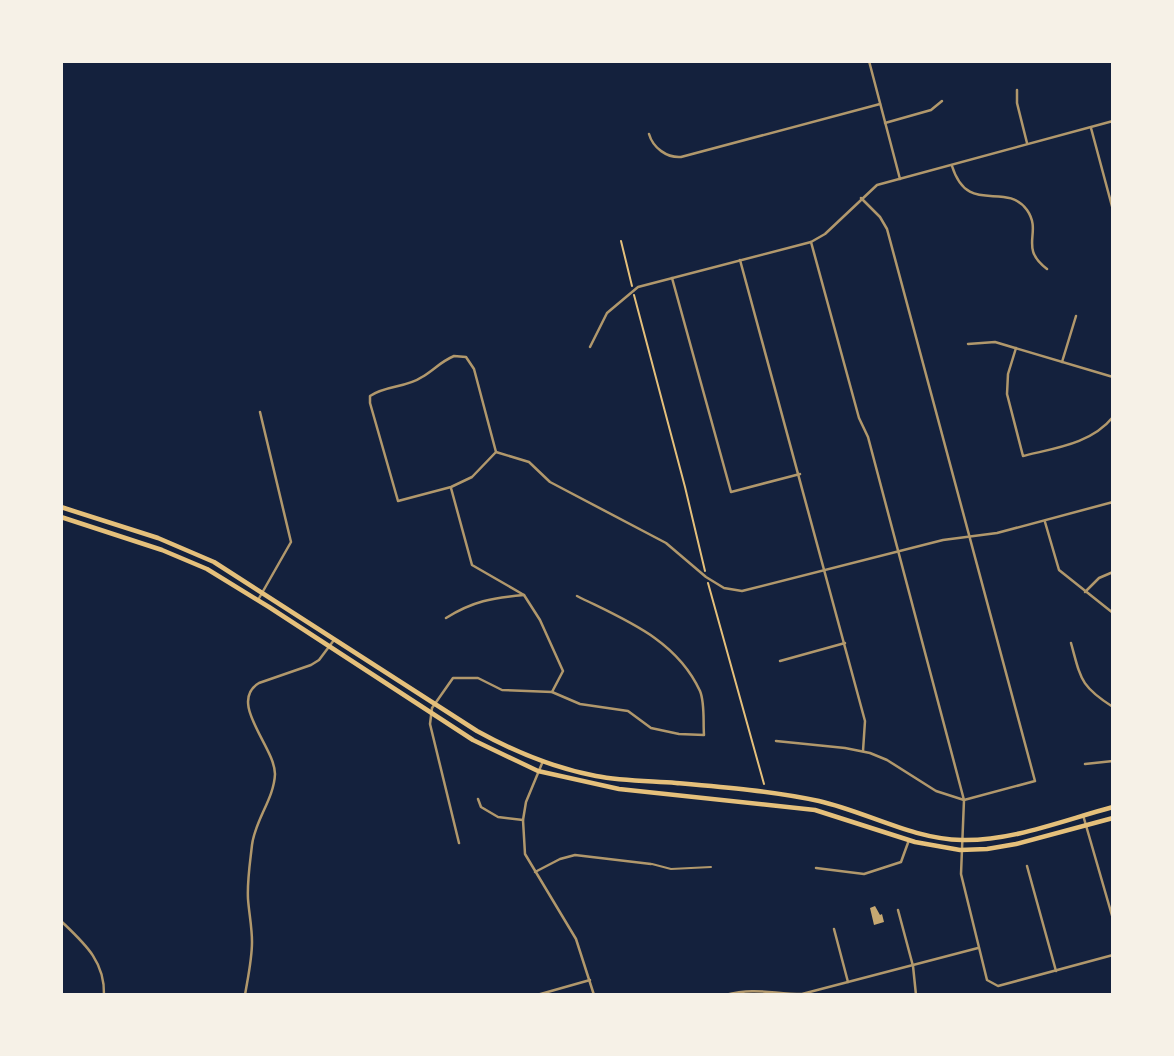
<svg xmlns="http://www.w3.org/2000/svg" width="1174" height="1056" viewBox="0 0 1174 1056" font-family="Overpass,sans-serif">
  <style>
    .building { fill: #c6a872 }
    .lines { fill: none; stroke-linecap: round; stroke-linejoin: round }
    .path { stroke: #e5c07b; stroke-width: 2 }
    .service { stroke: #b1986c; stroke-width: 2 }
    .minor { stroke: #b1986c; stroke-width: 2.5 }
    .primary { stroke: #e5c07b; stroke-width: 4.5 }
  </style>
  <rect width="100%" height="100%" fill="#14213d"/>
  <path class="building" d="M875,906L880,915L882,914L884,922L874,925L870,908Z"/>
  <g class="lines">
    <g class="path">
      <path d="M621,241L632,286"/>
      <path d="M634,295L685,487L705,571"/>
      <path d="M708,583L764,784"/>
    </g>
    <path class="service" d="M652,864L671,869L711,867"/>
    <g class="minor">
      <path d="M869,61L900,179"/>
      <path d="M1017,90V103L1027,143"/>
      <path d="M885,123L931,110L942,101"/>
      <path d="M1091,128L1113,210"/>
      <path d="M649,134C653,148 667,158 681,157L880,104"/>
      <path d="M952,166C968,217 1005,180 1027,210C1043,233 1018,247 1047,269"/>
      <path d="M811,242L859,418L868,437L964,800L961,874L987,980L998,986L1113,955"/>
      <path d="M740,260L865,721L863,751"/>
      <path d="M672,278L731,492L800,474"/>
      <path d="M968,344L995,342L1113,377"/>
      <path d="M590,347L607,313L638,287L811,242L825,234L877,185L1113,121"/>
      <path d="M1016,348L1008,374L1007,394L1023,456C1055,448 1091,444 1113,417"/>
      <path d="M454,356L466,357L474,369L496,452L472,477L451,487L398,501L370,403V396C386,385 406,388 422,377C434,370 440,362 454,356Z"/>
      <path d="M1062,362L1076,316"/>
      <path d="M496,452L529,462L550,482L666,543L706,577L724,588L742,591L943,540L997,533L1113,502"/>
      <path d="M451,488L472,565L524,595L540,620L563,671L552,692"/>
      <path d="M1045,522L1059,570L1113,613"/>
      <path d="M1085,592L1099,578L1113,572"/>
      <path d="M258,600L291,542L260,412"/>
      <path d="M446,618C473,601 492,598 524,595"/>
      <path d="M1071,643C1081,679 1080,686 1113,707"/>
      <path d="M780,661L845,643"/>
      <path d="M776,741L845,748L870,753L887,760L936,791L964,800L1035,781L887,229L880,217L861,198"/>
      <path d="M543,761L526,802L523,820L525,854L576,939L594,995"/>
      <path d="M1085,764L1113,761"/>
      <path d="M478,799L481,807L498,817L523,820"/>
      <path d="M1083,815L1113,919"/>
      <path d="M459,843L430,724L432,708L453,678H478L502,690L552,692L580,704L628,711L651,728L679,734L704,735C703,722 705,703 700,691C676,639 625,620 577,596"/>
      <path d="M1027,866L1056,971"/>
      <path d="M816,868L864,874L901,862L909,840"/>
      <path d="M535,872L560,859L575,855L651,864"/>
      <path d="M898,910L913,966L916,995"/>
      <path d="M61,921C84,943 105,961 104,995"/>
      <path d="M834,929L848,982"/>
      <path d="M245,995C248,977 252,959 252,942C252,927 249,913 248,899C247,881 250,863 252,845C255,820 274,799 275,774C275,747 227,702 259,683L311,665L319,660L334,640"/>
      <path d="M537,995L590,980"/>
      <path d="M725,995C757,987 772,994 802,994L978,948"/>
    </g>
    <g class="primary">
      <path d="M61,507L158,538L214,562L477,731C515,752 554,768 596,776C622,781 650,781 676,783C723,787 772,791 819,801C867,812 912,839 962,840C1013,841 1064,820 1113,807"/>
      <path d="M61,517L162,550L207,569L269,607L473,740L538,771L619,789L815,810L915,842L960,850L987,849L1016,844L1113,818"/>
    </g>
  </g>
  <rect width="1174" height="1056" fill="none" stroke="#f6f1e7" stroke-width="126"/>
</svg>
